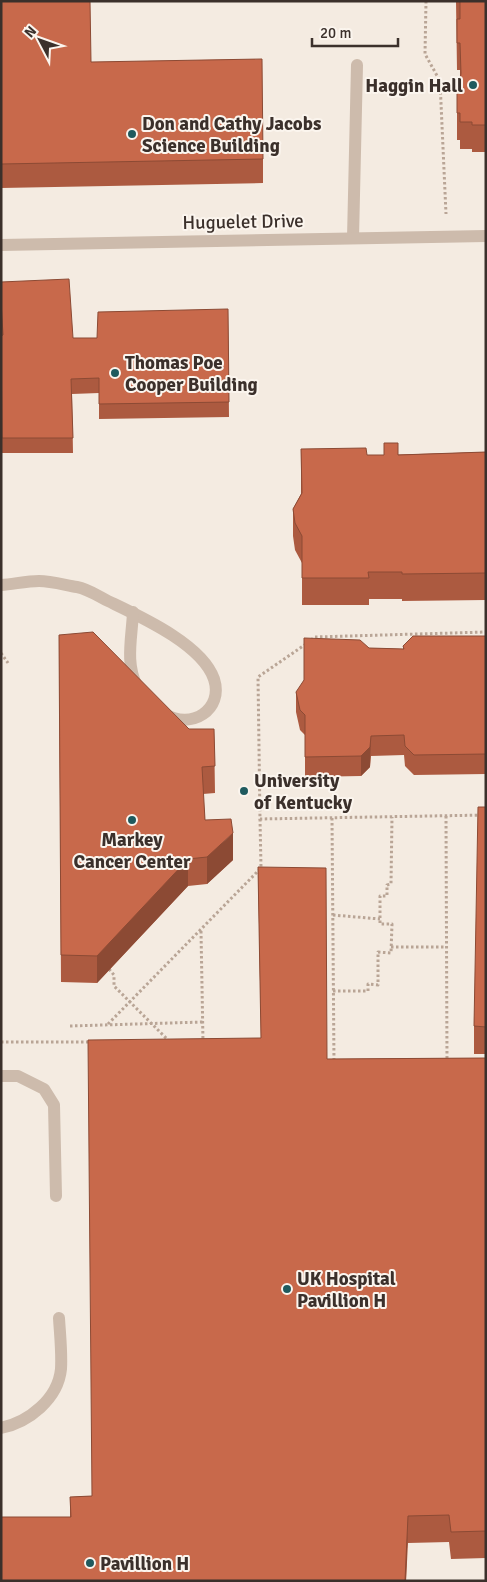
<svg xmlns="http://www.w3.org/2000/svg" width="487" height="1582" viewBox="0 0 487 1582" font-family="Signika,sans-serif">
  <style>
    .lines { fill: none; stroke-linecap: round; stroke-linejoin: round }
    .path { stroke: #b9a596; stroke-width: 3; stroke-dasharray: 2.5 2.5; stroke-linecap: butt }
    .service { stroke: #cdbbac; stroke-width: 12 }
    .minor { stroke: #cdbbac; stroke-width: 12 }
    .wall { fill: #ac5a40 }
    .shaded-wall { fill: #8c4a34 }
    .building { fill: #c8694b; stroke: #8c4a34 }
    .poi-dot { fill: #1f5a5e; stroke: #fbf5ee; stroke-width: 2 }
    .labels { text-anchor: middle; stroke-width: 4; stroke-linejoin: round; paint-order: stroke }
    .poi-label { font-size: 19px; font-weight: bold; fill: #3b302b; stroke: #fbf5ee; text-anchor: start }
    .street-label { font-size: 19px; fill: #3b302b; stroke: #fbf5ee }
  </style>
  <rect width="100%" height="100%" fill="#f4ebe1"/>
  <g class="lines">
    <g class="path">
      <path d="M426,1L425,54L440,81L446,214"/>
      <path d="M311,640L315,637L486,632"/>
      <path d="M306,644L258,677L260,819L486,815"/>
      <path d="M1,653L8,663"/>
      <path d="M446,816L447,1060"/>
      <path d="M332,818L334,1063"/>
      <path d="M333,915L380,919"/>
      <path d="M201,931L203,1042"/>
      <path d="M391,947H446"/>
      <path d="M109,969L114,975V986L169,1041"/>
      <path d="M333,991H368V984L378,985V952L391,953L392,924H380V896H387V885L391,884L392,817"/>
      <path d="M108,1024L261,868L260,819"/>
      <path d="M70,1026L203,1022"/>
      <path d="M1,1042H91"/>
    </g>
    <g class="service">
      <path d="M353,238L357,65"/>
      <path d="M1,585C14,584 27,581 39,581C51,581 65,585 77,587C88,589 98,596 108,601C139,616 202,644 214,679C224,710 191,730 165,714"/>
      <path d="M133,612C132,637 125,663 137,686"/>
      <path d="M1,1076H18L44,1089L54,1105L56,1196"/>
      <path d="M1,1428C29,1422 58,1399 61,1369C62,1352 60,1335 59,1318"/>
    </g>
    <path class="minor" d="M1,245L486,236"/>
  </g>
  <g class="wall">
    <path d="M1,1L91,62L263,159V183L1,188Z"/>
    <path d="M456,1H486V152H472V149H460V140H457V83H460V70H457Z"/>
    <path d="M1,282L73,338H97L228,309L229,417L99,419V393L72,394L73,453H2V335L1,316Z"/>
    <path d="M301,449L367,455H384L486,452V600L402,601V599H369V605H302V563L295,550L293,536V509L301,494Z"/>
    <path d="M59,635L189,729H214L215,793L203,794L205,820L233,860L207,884L188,886L97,983L61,982Z"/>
    <path d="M486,636V774L414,775L405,766L404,755L371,756L370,767L361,776L305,777V735L300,730L296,712V692L369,648L403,649V646Z"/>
    <path d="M486,807V1054H474V1026Z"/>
    <path d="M258,867L327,1059L486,1058V1558L451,1559L449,1542L408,1543L406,1581H1L70,1517V1497L92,1496L261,1038Z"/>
  </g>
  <g class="shaded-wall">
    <path d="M371,736L370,767L361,776V756Z"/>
    <path d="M233,833V860L207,884V857Z"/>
    <path d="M188,859V886L97,983V956Z"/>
    <path d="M408,1516L406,1581H405Z"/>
  </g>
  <g class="building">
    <path d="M1,1H90L91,62L262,59L263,159L1,164Z"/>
    <path d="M457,1H486V125H472V122H460V113H457V83H460L461,73L460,43H457V19H460V2Z"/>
    <path d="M69,279L73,338H97L98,312L228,309L229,402L99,404V378L71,379L73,438H2L1,336L3,335L1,301V282Z"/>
    <path d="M384,443H398V455L486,452V573L402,574V572H368L369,578H302V536L295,523L293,509L302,493L301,449L366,448L367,455H384Z"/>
    <path d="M93,632L189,729H214L215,766L202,767L205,820L231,819L233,833L207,857L188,859L97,956L61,955L59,635Z"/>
    <path d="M413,636H486V754L414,755L405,746L404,735L371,736L370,747L361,756L305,757V715L300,710L296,692L304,680V638L360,640L369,648L404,649L403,646Z"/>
    <path d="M478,807H486V1027L474,1026Z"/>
    <path d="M258,867L326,868L327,1059L486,1058V1531L451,1532L449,1515L408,1516L405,1581H1V1517H71L70,1497L92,1496L88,1040L261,1038Z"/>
  </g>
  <g class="poi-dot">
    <circle cx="473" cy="85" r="5"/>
    <circle cx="132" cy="134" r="5"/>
    <circle cx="115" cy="373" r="5"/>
    <circle cx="244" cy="791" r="5"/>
    <circle cx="132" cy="820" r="5"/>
    <circle cx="287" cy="1289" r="5"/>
    <circle cx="90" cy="1563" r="5"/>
  </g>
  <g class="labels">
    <g class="poi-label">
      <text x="463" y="92" text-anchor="end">Haggin Hall</text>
      <text x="142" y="130">Don and Cathy Jacobs<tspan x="142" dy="22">Science Building</tspan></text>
      <text x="125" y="369">Thomas Poe<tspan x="125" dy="22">Cooper Building</tspan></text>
      <text x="254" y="787">University<tspan x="254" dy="22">of Kentucky</tspan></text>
      <text x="132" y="846" text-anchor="middle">Markey<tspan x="132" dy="22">Cancer Center</tspan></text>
      <text x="297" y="1285">UK Hospital<tspan x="297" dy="22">Pavillion H</tspan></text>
      <text x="100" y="1570">Pavillion H</text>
    </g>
    <g class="street-label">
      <text transform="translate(243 221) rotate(-1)" y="7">Huguelet Drive</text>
    </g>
  </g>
  <rect width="487" height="1582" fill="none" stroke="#3b302b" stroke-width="5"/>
  <g transform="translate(40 40) rotate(311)" stroke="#fbf5ee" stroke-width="4" paint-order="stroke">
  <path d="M0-4L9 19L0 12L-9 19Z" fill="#3b302b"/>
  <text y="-8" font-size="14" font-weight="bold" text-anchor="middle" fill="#3b302b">N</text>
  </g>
  <path d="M312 38v8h86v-8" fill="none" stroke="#3b302b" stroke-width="2.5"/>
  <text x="320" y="38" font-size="15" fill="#3b302b" stroke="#fbf5ee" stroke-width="4" paint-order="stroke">20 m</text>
</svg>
